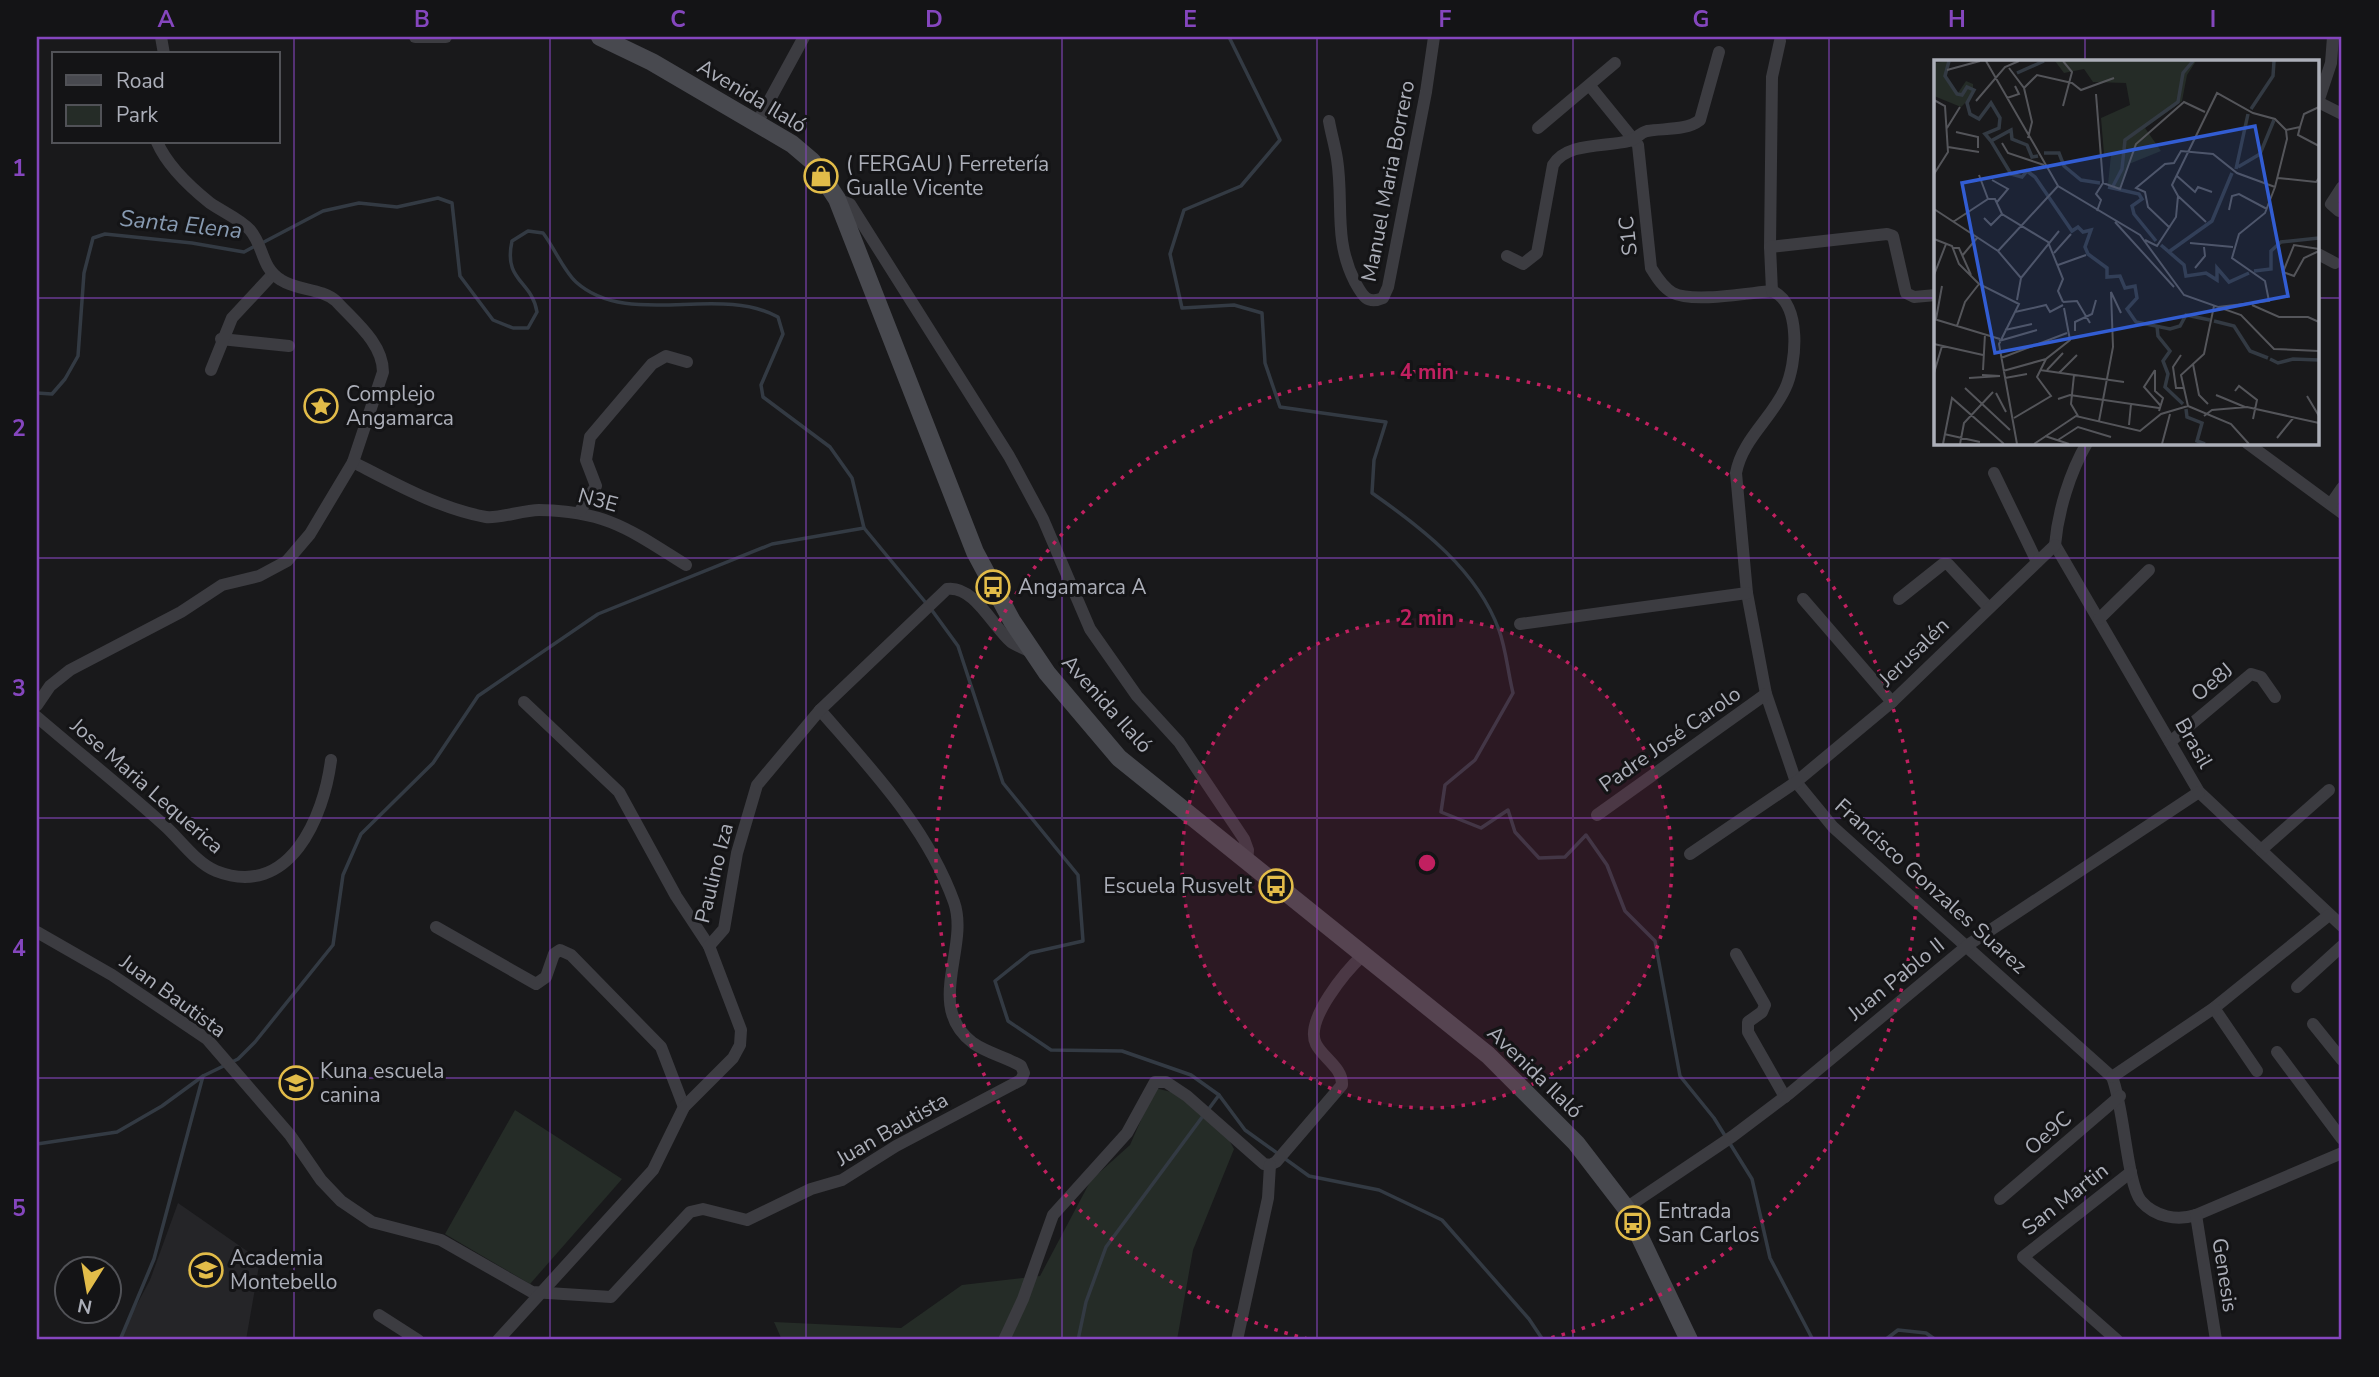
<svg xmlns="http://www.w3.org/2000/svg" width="2379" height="1377" viewBox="0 0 2379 1377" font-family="'Nunito Sans',sans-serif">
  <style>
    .built { fill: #252528 }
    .green { fill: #252c27 }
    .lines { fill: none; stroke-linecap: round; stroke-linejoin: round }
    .stream { stroke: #333a43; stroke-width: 3.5 }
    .street { stroke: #3c3c41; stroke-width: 12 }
    .secondary { stroke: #48494f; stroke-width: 18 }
    .grid { fill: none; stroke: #8546be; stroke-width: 2; stroke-opacity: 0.55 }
    .ring { fill: none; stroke: #c12060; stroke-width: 3.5; stroke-dasharray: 3.5 7 }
    .labels { text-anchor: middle; stroke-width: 6; stroke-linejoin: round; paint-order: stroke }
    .street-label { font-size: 21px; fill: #acafb9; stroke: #141416 }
    .poi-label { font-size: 21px; fill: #acafb9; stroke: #141416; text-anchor: start }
    .water-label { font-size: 23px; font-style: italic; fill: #879ab1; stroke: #141416 }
    .inset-river { fill: none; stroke: #333a43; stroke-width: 3.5 }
    .inset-road { fill: none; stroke: #54555a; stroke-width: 2 }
    .view { fill: #325dd3; fill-opacity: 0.15; stroke: #325dd3; stroke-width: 3.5 }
    .inset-edge { fill: none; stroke: #acafb9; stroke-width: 3.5 }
    .centre { fill: #c12060; stroke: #141416; stroke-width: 3.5 }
    .ring-label { font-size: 21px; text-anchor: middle; font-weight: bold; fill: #c12060; stroke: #141416; stroke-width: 6; stroke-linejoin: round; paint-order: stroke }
    .neatline { fill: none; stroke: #8546be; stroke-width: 2.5 }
    .grid-label { font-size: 23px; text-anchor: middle; font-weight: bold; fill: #8546be }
  </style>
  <rect width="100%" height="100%" fill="#19191b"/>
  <path class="built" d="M178,1203L260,1260L246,1340H118L150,1280Z"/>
  <g class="green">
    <path d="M1155,1088C1200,1098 1213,1109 1234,1149L1193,1250L1177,1340H782L774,1322L901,1328L962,1285L1040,1276L1091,1180L1130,1145Z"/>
    <path d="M515,1110L622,1179L530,1284L445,1234Z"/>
  </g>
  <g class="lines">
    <g class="stream">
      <path d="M1229,37L1280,140L1241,186L1184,210L1170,254L1182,308L1234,305L1262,313L1265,363L1280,407L1386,422L1374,460L1372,493C1422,528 1477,570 1499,630C1506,649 1508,673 1513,693L1475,760L1445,785L1441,812L1481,828L1508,810L1515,832L1539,858L1565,857L1586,835L1607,865L1625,911L1655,941L1680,1076L1714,1118L1752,1179L1770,1258L1813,1340"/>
      <path d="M262,243L323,211L359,203L397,207L438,198L452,203L460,276L493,320L513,328H528L537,312C532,280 503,282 512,241L528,231L543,233C554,247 563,270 576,282C628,329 718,284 778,317L783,334L761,385L763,397L830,447L852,478L864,528L926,603"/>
      <path d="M37,393L52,394L65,379L78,356L84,273L93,238L105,234L192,243L244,252L255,246"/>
      <path d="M931,609L958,646L1003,783L1078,875L1083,941L1030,953L995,981L1008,1021L1051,1050L1122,1051L1191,1075L1219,1095L1245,1130L1309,1176L1379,1190L1442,1220L1529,1319L1543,1340"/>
      <path d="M1208,1110L1219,1095"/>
      <path d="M37,1144L117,1132L162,1106L203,1076"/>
      <path d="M120,1340L154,1259L203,1076L238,1059L255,1042L333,945L343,875L361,834L433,763L478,696L598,614L772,544L864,528"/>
      <path d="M1078,1340L1086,1302L1106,1247L1203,1116"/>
      <path d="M1885,1340L1898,1330L1926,1333L1936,1340"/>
    </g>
    <g class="street">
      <path d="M161,37L164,54"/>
      <path d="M415,37H446"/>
      <path d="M1590,86L1638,145L1651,268C1656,276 1663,288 1673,293C1693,303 1748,293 1772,291C1802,303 1797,364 1785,389C1771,419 1742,440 1736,473L1747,593L1766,694L1796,782L1833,827L2112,1077C2124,1106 2127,1184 2141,1201C2155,1217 2177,1221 2196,1215L2342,1153"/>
      <path d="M2318,102L2331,63L2333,37"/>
      <path d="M2318,102L2342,114"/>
      <path d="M1329,121C1331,133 1335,146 1337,159C1344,203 1333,239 1355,282C1362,295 1367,305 1383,298L1388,287L1426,92L1434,37"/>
      <path d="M757,123L804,37"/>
      <path d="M1538,128L1615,63"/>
      <path d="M837,199L850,204L1009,456L1043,519L1090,629L1137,696L1179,742L1244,839L1248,850L1247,863"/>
      <path d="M2339,211L2331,204L2342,187"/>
      <path d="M1770,247L1772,77L1780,41"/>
      <path d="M2318,254L2335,263"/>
      <path d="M1507,256L1523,264L1537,253L1553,165C1566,142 1606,147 1629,141C1637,139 1639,133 1647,131C1664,128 1686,131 1700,120L1719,52"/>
      <path d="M1772,291L1770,247L1887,234L1893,236L1906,293L1914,297L1936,295"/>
      <path d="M221,339L289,346"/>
      <path d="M211,370L232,318L273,274"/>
      <path d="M2247,443L2342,513"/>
      <path d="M353,462C394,483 440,509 486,517C497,519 524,510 539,510C607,511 630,530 686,565"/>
      <path d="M1994,473L2037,562"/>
      <path d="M2331,504L2342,488"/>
      <path d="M580,511L596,486L586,460L590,437L652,364L666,356L687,362"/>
      <path d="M2055,545L2199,792L2342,926"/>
      <path d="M2055,545C2058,511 2070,472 2087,443"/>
      <path d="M1803,599L1892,702"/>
      <path d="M1899,599L1943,564H1948L1988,607"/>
      <path d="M2099,619L2149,570"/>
      <path d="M1520,624L1747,593"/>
      <path d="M524,702L619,792L676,896L709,946"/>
      <path d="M37,705L50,686L70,670L181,612L222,585L259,576L287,561L310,534L353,462L383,372C383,343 354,321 336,301C321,288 298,291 281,280C261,268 264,246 250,230C240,219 223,212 210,203C190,187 167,165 157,142"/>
      <path d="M37,717C79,753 123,788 164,825C179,838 196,863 216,871C290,900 324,816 331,760"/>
      <path d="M2170,742L2251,674L2261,677L2275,697"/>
      <path d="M1597,815L1766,694"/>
      <path d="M2261,850L2329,790"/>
      <path d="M1690,854L1796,782L1892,702L2055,545"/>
      <path d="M436,927L536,984L546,977L554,954L560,950L571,955L661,1047L684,1107"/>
      <path d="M37,932L112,975L207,1039L290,1135L321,1180L341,1201L372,1222L441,1240L532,1292L611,1297L690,1212L703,1209L747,1220L811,1189L842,1180L896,1146L1021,1080L1024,1073L1021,1066C1006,1057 987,1053 973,1043C924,1006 970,948 954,902C927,827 871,769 820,710"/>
      <path d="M1736,954L1765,1005L1762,1012L1748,1022V1032L1785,1097"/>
      <path d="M2297,987L2342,946"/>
      <path d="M2214,1008L2329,915"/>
      <path d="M2313,1024L2342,1060"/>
      <path d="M2277,1052L2342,1139"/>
      <path d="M2112,1077L2214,1008L2257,1071"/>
      <path d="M2000,1199L2120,1096"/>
      <path d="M1626,1208L1733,1136L1790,1093L1968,945L2199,792"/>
      <path d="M2196,1215L2216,1340"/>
      <path d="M379,1315L418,1340"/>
      <path d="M498,1340L653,1170L684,1107L733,1058L740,1045L741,1030L709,946L724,929L737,853L757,785L820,710L947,589C974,585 993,627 1011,642C1017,646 1025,649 1031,652"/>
      <path d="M1004,1340L1023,1299L1053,1215L1127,1133L1155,1082H1166L1187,1096L1264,1164L1270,1165L1276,1162L1342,1085C1343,1068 1323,1058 1316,1044C1304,1020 1347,970 1363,955"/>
      <path d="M1237,1340L1268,1198L1270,1165"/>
      <path d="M2117,1340L2023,1257L2131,1172"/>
    </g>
    <path class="secondary" d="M600,37L652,62L792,144L812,161L837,199L975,552L1012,621L1047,673L1119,758L1488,1055L1576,1143L1626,1208L1689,1340"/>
  </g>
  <path class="grid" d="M294,37V1340M550,37V1340M806,37V1340M1062,37V1340M1317,37V1340M1573,37V1340M1829,37V1340M2085,37V61M37,298H1936M2318,298H2342M2085,443V1340M37,558H2342M37,818H2342M37,1078H2342"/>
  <circle cx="1427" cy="863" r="245" fill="#c12060" fill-opacity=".12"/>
  <g class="ring">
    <circle cx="1427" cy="863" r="245"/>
    <path d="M1308 1339A491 491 0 1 1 1546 1339"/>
  </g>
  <defs>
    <symbol id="shop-ring" viewBox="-11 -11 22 22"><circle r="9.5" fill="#141416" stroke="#e2bc49" stroke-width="1.5"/><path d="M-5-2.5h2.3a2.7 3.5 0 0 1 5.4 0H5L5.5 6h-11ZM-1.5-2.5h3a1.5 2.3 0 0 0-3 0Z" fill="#e2bc49"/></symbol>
    <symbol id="sight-ring" viewBox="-11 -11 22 22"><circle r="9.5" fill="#141416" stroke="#e2bc49" stroke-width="1.5"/><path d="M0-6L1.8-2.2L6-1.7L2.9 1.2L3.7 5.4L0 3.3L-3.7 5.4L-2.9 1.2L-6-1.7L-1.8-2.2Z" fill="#e2bc49"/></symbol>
    <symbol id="bus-ring" viewBox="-11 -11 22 22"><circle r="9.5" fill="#141416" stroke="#e2bc49" stroke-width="1.5"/><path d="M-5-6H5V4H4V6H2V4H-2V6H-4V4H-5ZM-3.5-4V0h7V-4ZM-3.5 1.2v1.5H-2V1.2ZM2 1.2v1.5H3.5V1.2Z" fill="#e2bc49"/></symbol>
    <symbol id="school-ring" viewBox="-11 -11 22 22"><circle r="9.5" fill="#141416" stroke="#e2bc49" stroke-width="1.5"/><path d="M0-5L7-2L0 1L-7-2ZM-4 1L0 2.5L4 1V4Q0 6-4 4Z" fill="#e2bc49"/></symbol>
  </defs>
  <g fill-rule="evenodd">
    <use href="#shop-ring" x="802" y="157" width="38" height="38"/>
    <use href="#sight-ring" x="302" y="387" width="38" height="38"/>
    <use href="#bus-ring" x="974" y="568" width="38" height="38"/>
    <use href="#bus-ring" x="1257" y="867" width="38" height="38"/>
    <use href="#school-ring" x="277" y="1064" width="38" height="38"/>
    <use href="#bus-ring" x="1614" y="1204" width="38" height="38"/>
    <use href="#school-ring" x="187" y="1251" width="38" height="38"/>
  </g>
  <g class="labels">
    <g class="street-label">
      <text transform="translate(752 96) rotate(31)" y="7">Avenida Ilaló</text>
      <text transform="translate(1388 181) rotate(-79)" y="7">Manuel Maria Borrero</text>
      <text transform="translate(1628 236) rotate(-96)" y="7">S1C</text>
      <text transform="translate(598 500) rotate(15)" y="7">N3E</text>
      <text transform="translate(1914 652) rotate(-44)" y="7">Jerusalén</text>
      <text transform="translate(2212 682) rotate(-40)" y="7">Oe8J</text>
      <text transform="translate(1107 704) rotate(48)" y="7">Avenida Ilaló</text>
      <text transform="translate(1670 739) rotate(-35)" y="7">Padre José Carolo</text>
      <text transform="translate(2194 743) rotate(60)" y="7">Brasil</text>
      <text transform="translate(147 786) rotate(41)" y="7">Jose Maria Lequerica</text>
      <text transform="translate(714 873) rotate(-76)" y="7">Paulino Iza</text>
      <text transform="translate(1931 886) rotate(42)" y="7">Francisco Gonzales Suarez</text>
      <text transform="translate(1896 979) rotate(-39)" y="7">Juan Pablo II</text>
      <text transform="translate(173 996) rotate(36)" y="7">Juan Bautista</text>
      <text transform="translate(1535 1072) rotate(44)" y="7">Avenida Ilaló</text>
      <text transform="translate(892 1129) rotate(-30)" y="7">Juan Bautista</text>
      <text transform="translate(2048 1133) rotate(-41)" y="7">Oe9C</text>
      <text transform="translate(2065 1199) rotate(-38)" y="7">San Martin</text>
      <text transform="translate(2225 1275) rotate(81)" y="7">Genesis</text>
    </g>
    <g class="poi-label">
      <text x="846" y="171">( FERGAU ) Ferretería<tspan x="846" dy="24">Gualle Vicente</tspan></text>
      <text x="346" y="401">Complejo<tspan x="346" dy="24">Angamarca</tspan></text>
      <text x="1018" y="594">Angamarca A</text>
      <text x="1252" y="893" text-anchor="end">Escuela Rusvelt</text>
      <text x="320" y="1078">Kuna escuela<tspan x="320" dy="24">canina</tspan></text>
      <text x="1658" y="1218">Entrada<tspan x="1658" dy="24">San Carlos</tspan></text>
      <text x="230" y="1265">Academia<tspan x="230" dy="24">Montebello</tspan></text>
    </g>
    <g class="water-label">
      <text transform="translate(181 224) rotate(6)" y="8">Santa Elena</text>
    </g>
  </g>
  <g transform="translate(1934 60)">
    <rect width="385" height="385" fill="#19191b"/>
    <path d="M15,1L12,16L24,33L32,21L39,24V35L27,47L0,36V3ZM121,1H262L253,15L248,41L211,68L227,91L195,104L185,129L174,124L177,95L170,94L167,58L196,45L192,23L159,22L150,9L130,13Z" fill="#252c27"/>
    <path class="inset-river" d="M15,1L11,16L23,34L28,35L33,27L40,30L33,43L36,54L45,59L57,43L66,58L65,68L51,74L57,81M83,13L110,1M317,49L339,16L340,1M110,93H125L130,106L147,120L166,123M104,96L98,97L93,85L78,79L77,70L57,81L77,114L88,117L93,111L101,117L138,171L144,167L149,172L157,170L151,187L154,194L173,208V217L186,216L191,228L201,226L203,238L193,249L202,262L236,269L246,266L252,255L276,260M304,107L326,94L340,60M302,109L314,54M179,126L188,109L191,80L244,42L249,13L259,1M174,127L205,134L208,139L198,146L200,154L222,181M227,185L250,205L252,216L272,213L283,220V208L295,222L315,213M236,191L278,161L298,113M320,211L337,209V191L347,182L385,178M280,261L300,266L316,291L334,298M223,266L224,276L236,291L229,301L234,314L231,327L249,344M336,299L344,303L359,299L385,300M252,349L253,357L268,363L263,381L271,384"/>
    <path class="inset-road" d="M52,1L124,126L206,175L250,235L307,255L340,289L385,291M75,8L90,28L98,62L94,78M13,10L46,1M90,28L103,15L138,23L147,30L180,18M162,34L169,123M73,38L85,34L81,26M0,40L11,46L14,92L0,114M42,41L71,7L85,1M129,46L138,12L129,1M366,67L364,75L385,86M13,68L26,47M352,70L366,67L370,54L385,47M22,72L44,77V88M68,83L74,93L110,105M14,87L45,92M45,115L54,139M243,116L261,132L264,127L278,132M344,118L382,122L385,118M58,120L74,129L63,142M244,136L272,162M0,149L64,191L87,218M295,150L298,136L305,134L333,149M163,151L167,140L162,134L169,123L186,129L202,84L250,42L271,52M50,158L57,165L68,154M19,162L54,139H61L68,154L114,182L129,219L124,231L129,242M181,162L240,227M236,168L214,147L211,132L202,128L231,104L240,103L247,91L279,94L303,113L341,127M0,179L18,186L25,204L45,224L85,244L65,284L83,384M211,180L223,186L242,157L244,136L238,125L283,33L319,53L341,59L352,70L353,79L341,127L331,153L305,174L298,198L331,221L335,241L284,247M256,183L299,187M19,188H25L37,215M385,189L360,185L349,212L360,216L370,198L385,191M64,191L124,126M120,193L137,174M28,196L43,178M124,205L152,195M261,208L271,196L270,187M0,215L12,184M87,218L125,171M83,240L87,218M129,242L143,241L156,263M318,245L345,257H374L385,262M81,252L112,245L116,252L129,245M0,259L66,279M2,259L8,226M23,266L31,242L45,224M71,270L98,264M141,271V262L158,254L162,240M65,281L103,270M0,284L49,295M247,295L239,307L242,328H249M67,298L133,273M259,304L265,335L274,344M49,310L51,274M106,310L190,322M113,310L129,293M221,310V331L229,338L225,351M221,310L210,327L226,345M69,311L112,299M0,313L8,286M125,313L143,295M140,315L137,344L144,356M35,318L66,316L48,315M71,318L93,314M31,328L76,370M301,331L305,326L323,340L319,359M62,333L72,352M282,335L311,347M373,336L385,356M124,339L136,335L225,348M254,346L247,315L270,294L280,246M254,346L297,364L315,384M270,356L278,350L313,347L385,363M80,358L117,336L103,317L112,299L136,280L130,248M165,361L179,287L177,232L187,253M195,365L197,344M10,374L46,382M111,376L135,384M343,378L360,357M124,380L144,367L177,377M9,384L18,338L70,384M26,384L30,363L59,332M100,384L142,356L206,371L227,354L254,346M228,384L236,354"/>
    <path class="view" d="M321,66L354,236L61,293L28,123Z"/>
    <rect width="385" height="385" class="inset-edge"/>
  </g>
  <circle cx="1427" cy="863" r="10" class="centre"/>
  <g class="ring-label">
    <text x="1427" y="379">4 min</text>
    <text x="1427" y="625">2 min</text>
  </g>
  <rect width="2379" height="1377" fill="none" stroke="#141416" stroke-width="77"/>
  <rect x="52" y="52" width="228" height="91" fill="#141416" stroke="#515257" stroke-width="2"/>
  <rect x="66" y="75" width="35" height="10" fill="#48494f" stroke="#515257" stroke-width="2"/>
  <text x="116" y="88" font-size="21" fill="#acafb9">Road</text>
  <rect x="66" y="105" width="35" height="21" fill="#252c27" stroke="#515257" stroke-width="2"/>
  <text x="116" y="122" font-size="21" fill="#acafb9">Park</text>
  <g transform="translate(88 1290) rotate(191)"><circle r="33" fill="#141416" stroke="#515257" stroke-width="2"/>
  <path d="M0-5L12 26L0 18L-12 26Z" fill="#e2bc49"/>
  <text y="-10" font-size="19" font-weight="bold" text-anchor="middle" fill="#acafb9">N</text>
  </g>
  <rect x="38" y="38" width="2302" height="1300" class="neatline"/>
  <g class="grid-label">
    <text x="166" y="27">A</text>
    <text x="422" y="27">B</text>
    <text x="678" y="27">C</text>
    <text x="934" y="27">D</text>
    <text x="1190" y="27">E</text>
    <text x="1445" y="27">F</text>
    <text x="1701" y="27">G</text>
    <text x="1957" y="27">H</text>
    <text x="2213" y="27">I</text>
    <text x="19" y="176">1</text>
    <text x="19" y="436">2</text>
    <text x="19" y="696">3</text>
    <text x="19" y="956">4</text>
    <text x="19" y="1216">5</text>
  </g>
</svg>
